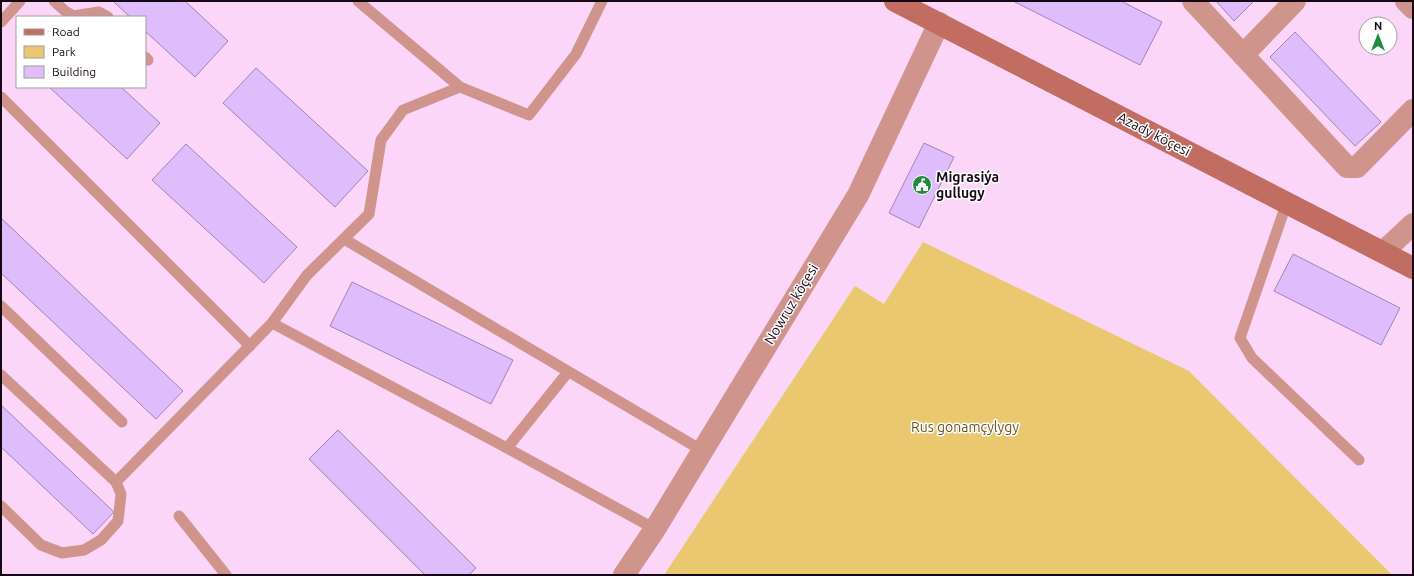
<svg xmlns="http://www.w3.org/2000/svg" width="1414" height="576" viewBox="0 0 1414 576" font-family="Ubuntu,sans-serif">
  <style>
    .green { fill: #eac86f }
    .building { fill: #dfbcfc; stroke: #9e84b4 }
    .lines { fill: none; stroke-linecap: round; stroke-linejoin: round }
    .service { stroke: #cf958c; stroke-width: 11 }
    .minor { stroke: #cf958c; stroke-width: 22 }
    .secondary { stroke: #c16d61; stroke-width: 22 }
    .labels { text-anchor: middle; stroke-width: 3; stroke-linejoin: round; paint-order: stroke }
    .street-label { font-size: 14px; fill: #160715; stroke: #fff }
    .poi-label { font-size: 14px; font-weight: bold; fill: #160715; stroke: #fff; text-anchor: start }
    .park-label { font-size: 14px; fill: #68551f; stroke: #fff }
  </style>
  <rect width="100%" height="100%" fill="#fbd6f8"/>
  <path class="green" d="M923,242L1189,371L1392,575H664L855,286L884,304Z"/>
  <g class="building">
    <path d="M113,1H185L228,41L195,77L145,31V17H130Z"/>
    <path d="M1013,1H1121L1162,22L1140,65Z"/>
    <path d="M1216,1H1254L1234,21Z"/>
    <path d="M1295,32L1381,122L1355,146L1270,57Z"/>
    <path d="M256,68L368,171L335,207L223,103Z"/>
    <path d="M49,87H121L160,123L127,159Z"/>
    <path d="M924,143L954,157L919,228L889,213Z"/>
    <path d="M186,144L297,247L264,283L152,180Z"/>
    <path d="M1,218L183,391L156,419L1,273Z"/>
    <path d="M1293,254L1400,308L1381,345L1274,291Z"/>
    <path d="M352,282L513,360L491,404L330,326Z"/>
    <path d="M1,405L114,512L93,534L1,447Z"/>
    <path d="M338,430L476,568L469,575H425L309,459Z"/>
  </g>
  <g class="lines">
    <g class="service">
      <path d="M54,1L65,11L73,16L99,12L108,17"/>
      <path d="M358,1L460,87"/>
      <path d="M1,22L20,1"/>
      <path d="M145,57L148,60"/>
      <path d="M1,97L250,346"/>
      <path d="M1287,202L1240,338L1252,358L1359,460"/>
      <path d="M344,239L703,451"/>
      <path d="M1,306L122,422"/>
      <path d="M272,323L507,448L655,529"/>
      <path d="M1,375L116,482L121,494L118,521L101,540L84,550L62,553L41,545L1,506"/>
      <path d="M507,448L568,372"/>
      <path d="M116,482L272,323L307,275L369,214L381,140L403,110L460,87L529,115L576,54L602,1"/>
      <path d="M179,516L226,575"/>
    </g>
    <g class="minor">
      <path d="M1193,1L1347,167H1357L1413,110"/>
      <path d="M1406,1L1413,8"/>
      <path d="M1243,55L1295,1"/>
      <path d="M1383,252L1413,224"/>
      <path d="M624,575L655,529L858,195L939,23"/>
    </g>
    <path class="secondary" d="M895,1L1413,268"/>
  </g>
  <defs>
    <symbol id="civic-disc" viewBox="-11 -11 22 22"><circle r="9.5" fill="#208a41" stroke="#fff"/><path d="M-.6-6.5H3V-4.5H.6V-3L4-1V1h2V6H-6V1h2V-1L-.6-3ZM-1.2 2.5V6h2.4V2.5Z" fill="#fff"/></symbol>
  </defs>
  <g fill-rule="evenodd">
    <use href="#civic-disc" x="911" y="174" width="22" height="22"/>
  </g>
  <g class="labels">
    <g class="street-label">
      <text transform="translate(1154 134) rotate(27)" y="5">Azady köçesi</text>
      <text transform="translate(791 304) rotate(-59)" y="5">Nowruz köçesi</text>
    </g>
    <g class="poi-label">
      <text x="936" y="182">Migrasiýa<tspan x="936" dy="16">gullugy</tspan></text>
    </g>
    <g class="park-label">
      <text x="965" y="432">Rus gonamçylygy</text>
    </g>
  </g>
  <rect width="1414" height="576" fill="none" stroke="#160715" stroke-width="4"/>
  <rect x="16" y="16" width="130" height="72" fill="#ffffff" stroke="#a29ca1"/>
  <rect x="24" y="29" width="20" height="6" fill="#c16d61" stroke="#a29ca1"/>
  <text x="52" y="36" font-size="12" fill="#160715">Road</text>
  <rect x="24" y="46" width="20" height="12" fill="#eac86f" stroke="#a29ca1"/>
  <text x="52" y="56" font-size="12" fill="#160715">Park</text>
  <rect x="24" y="66" width="20" height="12" fill="#dfbcfc" stroke="#a29ca1"/>
  <text x="52" y="76" font-size="12" fill="#160715">Building</text>
  <g transform="translate(1378 36)"><circle r="19" fill="#ffffff" stroke="#a29ca1"/>
  <path d="M0-3L7 15L0 10L-7 15Z" fill="#208a41"/>
  <text y="-6" font-size="11" font-weight="bold" text-anchor="middle" fill="#160715">N</text>
  </g>
</svg>
